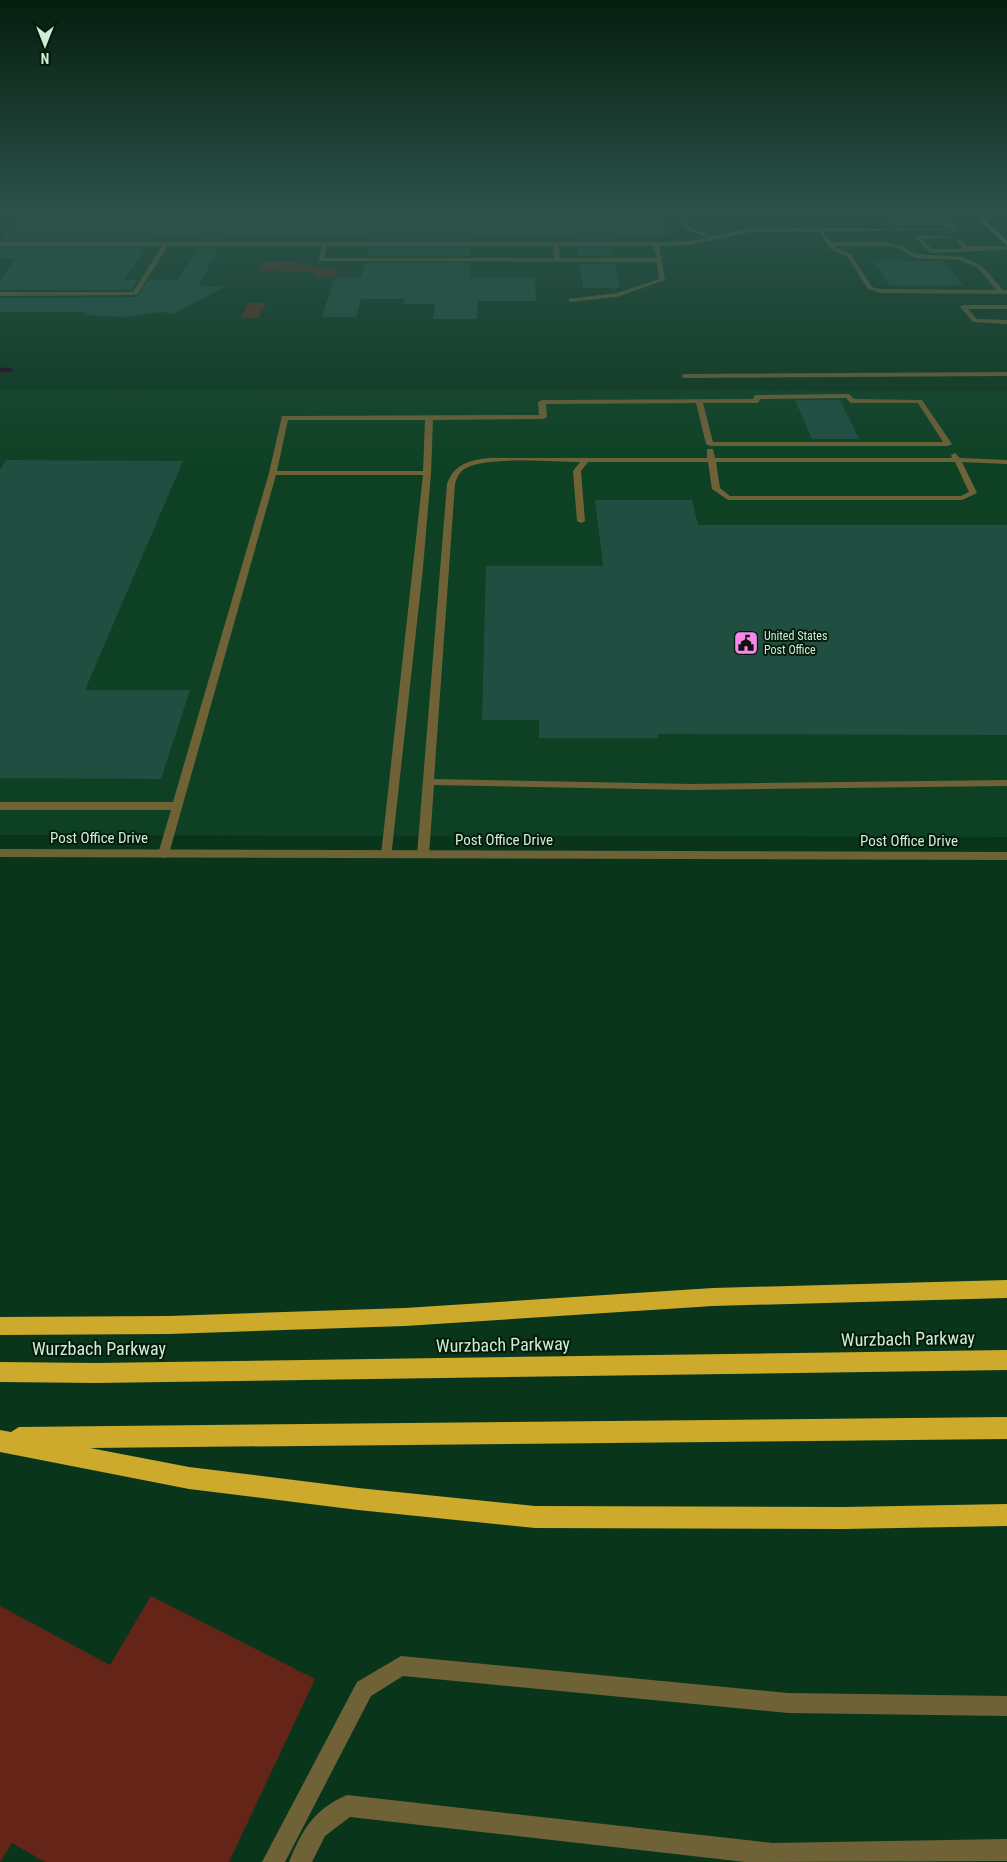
<svg xmlns="http://www.w3.org/2000/svg" width="1007" height="1862" viewBox="0 0 1007 1862" font-family="'Roboto Condensed',sans-serif">
  <style>
    .built { fill: #0e4124 }
    .green { fill: #642518 }
    .lines { fill: none; stroke-linecap: round; stroke-linejoin: round }
    .stream { stroke: #280124; stroke-width: 4.5 }
    .building { fill: #204f42 }
    .service { fill: #6f6237; fill-rule: evenodd }
    .minor { fill: #6f6237; fill-rule: evenodd }
    .primary { fill: #b29633; fill-rule: evenodd }
    .motorway { fill: #cdaa2c; fill-rule: evenodd }
    .labels { text-anchor: middle; stroke-width: 4; stroke-linejoin: round; paint-order: stroke }
    .far-poi-label { font-size: 12px; fill: #d0ecd6; stroke: #041a0b; text-anchor: start }
    .street-label { font-size: 15px; fill: #d0ecd6; stroke: #041a0b }
    .near-street-label { font-size: 18px; fill: #d0ecd6; stroke: #041a0b }
  </style>
  <rect width="100%" height="100%" fill="#09361b"/>
  <path class="built" d="M0,390L1007,391V837L0,835Z"/>
  <g class="green">
    <path d="M266,262H299L313,267L341,270L336,277L317,278L314,277L315,272H313L259,271L262,263Z"/>
    <path d="M248,303H266L259,318H241Z"/>
    <path d="M151,1596L315,1679L229,1862H45L12,1843L0,1862V1606L110,1665Z"/>
  </g>
  <g class="lines">
    <path class="stream" d="M0,370H10"/>
  </g>
  <g class="building">
    <path d="M659,209L668,236L635,235L636,238H610V240H576V238H560L559,236H472L471,240H371L373,236H226L223,240H202L205,236H159L150,240H0L26,210Z"/>
    <path d="M0,248H145L124,280H138L132,290H0V281L17,258H0Z"/>
    <path d="M198,248H219L198,286H226L173,314L162,312L125,317L83,315L86,312H0V298L137,297L148,280H178Z"/>
    <path d="M369,248H471L470,256H367Z"/>
    <path d="M577,248H612L614,256H579Z"/>
    <path d="M873,261H943L963,285H889Z"/>
    <path d="M365,263H470L469,278H535L536,301H478L477,319H433L435,304H403L404,299H361L356,317H322L334,278H361Z"/>
    <path d="M580,264H615L620,288H583Z"/>
    <path d="M795,400H840L859,439H812Z"/>
    <path d="M6,460L183,461L85,690H190L161,779L0,778V470Z"/>
    <path d="M595,500H692L698,525H1007V735L658,734L659,738H539V720H482L486,566H603Z"/>
  </g>
  <g class="lines">
    <g class="service">
      <path d="M884,211L977,212L980,214L941,216L958,229L956,232L946,225H899L902,229L899,231ZM890,214L935,215L942,221H896Z"/>
      <path d="M818,229H822L831,242H886L902,246L916,254L963,257L982,266L1003,290H1007V294L880,293L868,289L847,256L830,249ZM833,246H886L898,248L915,258L960,260L978,268L996,290L880,289L872,287L851,254Z"/>
      <path d="M918,235L959,237L922,239L932,249H958L963,247L957,241L960,239L968,246H1007V250C981,250 956,253 930,253L915,237Z"/>
      <path d="M325,242L328,244L324,258H554L553,244L556,242L559,244L560,258H657L653,244L656,242L659,244L665,280L617,297L570,302L568,299L617,293L659,279L657,262L319,261L322,244Z"/>
      <path d="M1007,305V309H968L977,319L1007,320V324L973,322L960,307L963,305Z"/>
      <path d="M1007,372V376L684,378L681,376L684,374Z"/>
      <path d="M849,394L854,399L922,400L952,444L948,446H710L706,444L696,403L546,404L547,417L543,419L433,420L431,473L423,568L391,858H383L381,855L423,475H276L168,857L164,858L158,854L171,810H0V802H173L269,473L282,416L539,415L538,402L542,400L753,399L754,396L756,395ZM846,398L851,403H918L943,442H713L703,403H757L759,402L760,399ZM288,420H425L423,471H277Z"/>
      <path d="M707,449H713L715,458H952L951,455L955,453L960,458L1007,460V464L962,462L977,493L962,500H728L712,489L708,462H588L581,471L585,521L581,523L577,521L573,471L580,462C554,462 486,456 466,468C459,472 457,477 455,484L434,779L692,784L1007,780V786L692,790L434,785L429,855L427,858H419L417,855L447,484C454,464 470,460 489,458H707ZM716,462H955L969,492L961,496H730L720,488Z"/>
      <path d="M401,1656L788,1693L1007,1696V1716L788,1713L403,1676L371,1696L285,1862H262L357,1682Z"/>
      <path d="M347,1795L772,1843L1007,1839V1861L745,1862L350,1817L325,1836L312,1862H289C302,1830 314,1809 347,1795Z"/>
    </g>
    <g class="minor">
      <path d="M678,209H683L691,228L714,236L751,228L996,230L751,232L691,245L667,246H168L137,295L0,296V292H133L162,246H0V242H667L691,241L708,238L687,230Z"/>
      <path d="M0,849L1007,852V860L0,857Z"/>
    </g>
    <path class="primary" d="M968,209H973L1007,241V246Z"/>
    <g class="motorway">
      <path d="M1007,1280V1298L713,1306L405,1326L169,1334L0,1335V1317L169,1316L405,1308L713,1288Z"/>
      <path d="M1007,1350V1370L96,1383L0,1382V1362L96,1363Z"/>
      <path d="M1007,1417V1439L90,1448L189,1467L358,1488L535,1506L844,1507L1007,1504V1526L844,1529L535,1528L358,1510L189,1489L0,1452V1430L11,1432L19,1427Z"/>
    </g>
  </g>
  <linearGradient id="sky" x2="0" y2="1"><stop stop-color="#051e0f"/><stop offset="0.45" stop-color="#2c524a"/><stop offset="1" stop-color="#2c524a" stop-opacity="0"/></linearGradient>
  <rect width="1007" height="469" fill="url(#sky)"/>
  <defs>
    <symbol id="civic-square" viewBox="-11 -11 22 22"><rect x="-9" y="-9" width="18" height="18" rx="4" fill="#f987e8" stroke="#041a0b"/><path d="M-.6-6.5H3V-4.5H.6V-3L4-1V1h2V6H-6V1h2V-1L-.6-3ZM-1.2 2.5V6h2.4V2.5Z" fill="#111"/></symbol>
  </defs>
  <g fill-rule="evenodd">
    <use href="#civic-square" x="732" y="629" width="28" height="28"/>
  </g>
  <g class="labels">
    <g class="far-poi-label">
      <text x="764" y="640">United States<tspan x="764" dy="14">Post Office</tspan></text>
    </g>
    <g class="street-label">
      <text x="99" y="843">Post Office Drive</text>
      <text x="504" y="845">Post Office Drive</text>
      <text x="909" y="846">Post Office Drive</text>
    </g>
    <g class="near-street-label">
      <text transform="translate(908 1339) rotate(-1)" y="6">Wurzbach Parkway</text>
      <text transform="translate(503 1345) rotate(-1)" y="6">Wurzbach Parkway</text>
      <text x="99" y="1355">Wurzbach Parkway</text>
    </g>
  </g>
  <g transform="translate(45 45) rotate(180)" stroke="#041a0b" stroke-width="4" paint-order="stroke">
  <path d="M0-4L9 19L0 12L-9 19Z" fill="#d0ecd6"/>
  <text y="-8" font-size="14" font-weight="bold" text-anchor="middle" fill="#d0ecd6">N</text>
  </g>
</svg>
